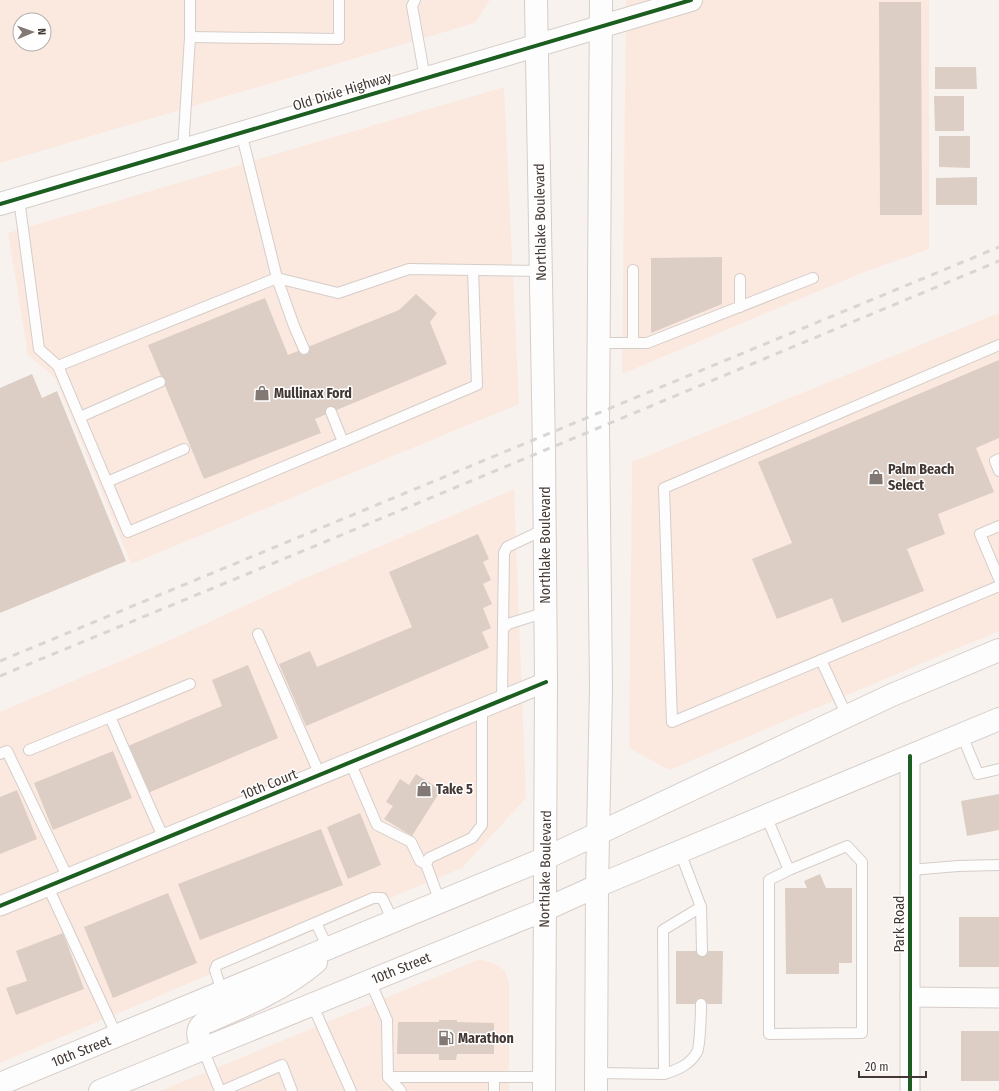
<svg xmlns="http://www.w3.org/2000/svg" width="999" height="1091" viewBox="0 0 999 1091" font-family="'Fira Sans Condensed',sans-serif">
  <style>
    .built { fill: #fbe9e0; fill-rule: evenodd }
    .building { fill: #dccec4 }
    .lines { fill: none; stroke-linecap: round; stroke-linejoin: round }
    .lane-casing { stroke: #d5cdc8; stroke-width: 12 }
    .street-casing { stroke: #d5cdc8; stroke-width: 21 }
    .secondary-casing { stroke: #d5cdc8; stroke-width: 24 }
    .lane { stroke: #fefdfd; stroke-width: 10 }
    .street { stroke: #fefdfd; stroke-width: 19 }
    .secondary { stroke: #fefdfd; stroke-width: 22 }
    .rail { stroke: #d8d5d4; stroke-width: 3; stroke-dasharray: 7 7; stroke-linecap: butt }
    .cycleway-casing { stroke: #fff; stroke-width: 6 }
    .cycleway { stroke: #1b5e20; stroke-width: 4 }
    .labels { text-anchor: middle; stroke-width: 3; stroke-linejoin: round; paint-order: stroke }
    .street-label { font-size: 14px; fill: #433833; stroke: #fff }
    .poi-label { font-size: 14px; font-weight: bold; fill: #433833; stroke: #fff; text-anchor: start }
  </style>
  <rect width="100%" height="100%" fill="#f8f2ef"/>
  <g class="built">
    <path d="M0,0H490L475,23L0,163ZM20,20H44V44H20Z"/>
    <path d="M626,0H929V249L859,274L622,374Z"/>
    <path d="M504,87L519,404L131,564L55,378L28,355L8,233Z"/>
    <path d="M999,313V631L669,770L629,748L632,462Z"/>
    <path d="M514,489L526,798L462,868L0,1063V712L170,640L301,580Z"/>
    <path d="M480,959L496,964L505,971L509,983V1091H160Z"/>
  </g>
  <g class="building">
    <path d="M879,2H921L922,215H880Z"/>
    <path d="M935,67H976L977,89H935Z"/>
    <path d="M934,96H964V131H935Z"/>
    <path d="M939,136H970V168L939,167Z"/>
    <path d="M977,177V205H936V178Z"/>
    <path d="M722,257V304L651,333V258Z"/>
    <path d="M416,294L437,313L430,322L447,364L315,419L321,433L204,479L148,345L265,298L288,355L399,310Z"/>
    <path d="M999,360V438L976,448L994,492L938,514L945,534L907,549L924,591L842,623L832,598L777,619L752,559L792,543L758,462Z"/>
    <path d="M32,374L42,398L57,391L126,561L0,613V388Z"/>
    <path d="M478,534L489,559L483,562L491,580L483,584L492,604L483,608L491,628L482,632L489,648L306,726L279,664L310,651L317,667L412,627L389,572Z"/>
    <path d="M248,665L278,738L148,793L128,746L222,706L212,680Z"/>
    <path d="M113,751L132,798L53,830L34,783Z"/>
    <path d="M416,774L441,790L412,836L384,819L393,806L386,802L400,779L409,785Z"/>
    <path d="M17,790L37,839L0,854V797Z"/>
    <path d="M999,794V830L967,836L961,801Z"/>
    <path d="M360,813L381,865L348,879L327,827Z"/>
    <path d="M321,829L343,885L200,940L178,884Z"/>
    <path d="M820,874L826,888H852V963H839V974H786L785,888H807L804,881Z"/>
    <path d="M168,893L197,963L113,998L84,927Z"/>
    <rect x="959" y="917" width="40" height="50"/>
    <path d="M63,933L84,989L16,1015L6,988L27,981L16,951Z"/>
    <path d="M676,951H723L722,1004H676Z"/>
    <path d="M439,1020H457V1022L494,1023V1054H457L456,1060H439V1054H397L398,1022H439Z"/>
    <rect x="961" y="1031" width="38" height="50"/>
  </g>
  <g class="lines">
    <defs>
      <g id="lane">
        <path d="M415,0L412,6L425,78"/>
        <path d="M190,37L339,39V0"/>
        <path d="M241,132L277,278L338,293L409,269L542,271"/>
        <path d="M183,150L190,37V0"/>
        <path d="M19,199L39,349L58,366L277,278L294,326L304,349"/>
        <path d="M740,279V307"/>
        <path d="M599,343H647L813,278"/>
        <path d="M633,343V270"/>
        <path d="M999,345L664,488L672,722L999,586"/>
        <path d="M58,366L128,532L343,442"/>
        <path d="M331,412L343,442L477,385L473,270"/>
        <path d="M80,417L160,382"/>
        <path d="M999,459L995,461L999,471"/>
        <path d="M107,482L184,449"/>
        <path d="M999,526L980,534L999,579"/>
        <path d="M503,629L508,624L546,612"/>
        <path d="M258,634L320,775"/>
        <path d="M821,660L847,716"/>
        <path d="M502,700L504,553L507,547L545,529"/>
        <path d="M110,717L190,684"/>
        <path d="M962,735L978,774L999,769"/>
        <path d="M29,750L110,717L164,839"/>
        <path d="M0,754L7,751L68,878"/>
        <path d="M350,762L377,825L411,842L420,861L426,864"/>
        <path d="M766,816L789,870L769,880V1034L862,1033V862L847,846L789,870"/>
        <path d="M910,870L958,866L999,865"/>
        <path d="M48,887L117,1036"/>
        <path d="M440,902L426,864L429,858L472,838L482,825V708"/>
        <path d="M701,907L702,951"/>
        <path d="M316,923L328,948"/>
        <path d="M370,981L387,1020L388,1077H544"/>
        <path d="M222,992L215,970L217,965L373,898H382L387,908L392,922"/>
        <path d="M312,1004L351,1091"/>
        <path d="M203,1049L220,1091"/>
        <path d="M596,1073L664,1074L663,930L701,907L680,852"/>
        <path d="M664,1074C677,1070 690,1065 697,1052C700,1047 701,1012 701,1004"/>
        <path d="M388,1077L401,1091"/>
        <path d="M494,1077V1091"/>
        <path d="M222,1091L282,1065L292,1091"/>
      </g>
      <g id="street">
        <path d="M0,906L546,682"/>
        <path d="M910,997L999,998"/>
        <path d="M910,1091V756"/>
      </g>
      <g id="secondary">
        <path d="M536,0L544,451L546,682L544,1091"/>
        <path d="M0,204L691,0"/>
        <path d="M203,1049C199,1038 194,1031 204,1023C244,1006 283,990 316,962"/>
        <path d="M0,1084L546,858L892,695L999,650"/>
        <path d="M100,1091L544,910L597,886L999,719"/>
        <path d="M596,1091L597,886L601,688L598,428L601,0"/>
      </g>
    </defs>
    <use href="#lane" class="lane-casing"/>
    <use href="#street" class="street-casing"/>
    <use href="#secondary" class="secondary-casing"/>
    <use href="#lane" class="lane"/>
    <use href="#street" class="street"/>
    <use href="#secondary" class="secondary"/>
    <g class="rail">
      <path d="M0,661L999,247"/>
      <path d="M0,676L327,541L999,261"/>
    </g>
    <defs>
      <g id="cycleway">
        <path d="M0,204L691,0"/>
        <path d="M0,906L546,682"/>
        <path d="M910,1091V756"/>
      </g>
    </defs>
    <use href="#cycleway" class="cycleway-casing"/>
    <use href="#cycleway" class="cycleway"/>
  </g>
  <defs>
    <symbol id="shop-bare" viewBox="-9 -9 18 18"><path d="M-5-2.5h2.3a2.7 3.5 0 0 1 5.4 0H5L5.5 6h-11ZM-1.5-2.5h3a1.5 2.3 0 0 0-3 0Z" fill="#827975" stroke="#fff" stroke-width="2.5" paint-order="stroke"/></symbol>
    <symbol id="fuel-bare" viewBox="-9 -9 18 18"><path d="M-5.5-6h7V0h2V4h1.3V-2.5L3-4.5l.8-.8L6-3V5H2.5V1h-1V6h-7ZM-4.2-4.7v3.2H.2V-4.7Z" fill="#827975" stroke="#fff" stroke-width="2.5" paint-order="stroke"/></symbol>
  </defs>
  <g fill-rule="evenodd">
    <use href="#shop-bare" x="251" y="382" width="22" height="22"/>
    <use href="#shop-bare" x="865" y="466" width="22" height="22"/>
    <use href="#shop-bare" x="413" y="778" width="22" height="22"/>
    <use href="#fuel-bare" x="435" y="1027" width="22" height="22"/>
  </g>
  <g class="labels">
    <g class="street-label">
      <text transform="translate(342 91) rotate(-17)" y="5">Old Dixie Highway</text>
      <text transform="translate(540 222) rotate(-91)" y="5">Northlake Boulevard</text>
      <text transform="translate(545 545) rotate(-90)" y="5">Northlake Boulevard</text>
      <text transform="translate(269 784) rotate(-22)" y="5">10th Court</text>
      <text transform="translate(545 869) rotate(-89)" y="5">Northlake Boulevard</text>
      <text transform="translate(899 924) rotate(-90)" y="5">Park Road</text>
      <text transform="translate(401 968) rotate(-22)" y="5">10th Street</text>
      <text transform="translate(81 1051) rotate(-22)" y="5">10th Street</text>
    </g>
    <g class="poi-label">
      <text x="274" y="398">Mullinax Ford</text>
      <text x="888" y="474">Palm Beach<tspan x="888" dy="16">Select</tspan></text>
      <text x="436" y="794">Take 5</text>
      <text x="458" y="1043">Marathon</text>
    </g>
  </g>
  <g transform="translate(32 32) rotate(88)"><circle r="19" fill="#ffffff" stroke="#b4afad"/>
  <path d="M0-3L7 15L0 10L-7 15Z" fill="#827975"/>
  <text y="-6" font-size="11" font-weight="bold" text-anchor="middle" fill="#433833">N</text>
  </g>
  <path d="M859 1071v6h67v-6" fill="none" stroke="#433833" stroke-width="2"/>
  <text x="865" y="1071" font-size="12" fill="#433833" stroke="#ffffff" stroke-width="3" paint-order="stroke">20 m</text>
</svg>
